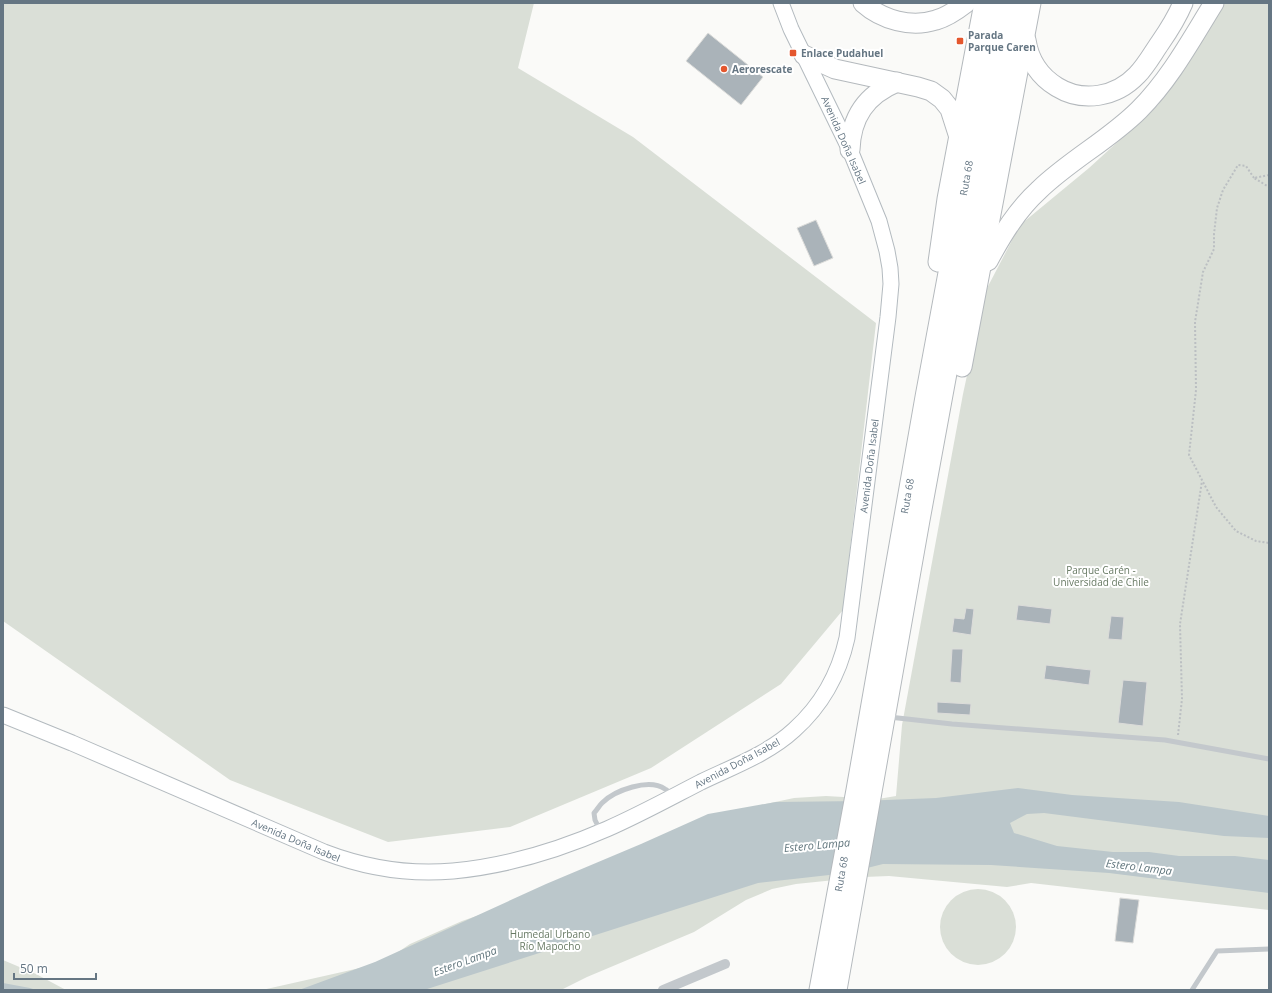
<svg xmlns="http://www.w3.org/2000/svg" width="1272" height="993" viewBox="0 0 1272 993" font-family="'Open Sans',sans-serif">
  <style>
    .green { fill: #dadfd7 }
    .water { fill: #bbc7cb }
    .building { fill: #aab3b9; stroke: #dcdcda }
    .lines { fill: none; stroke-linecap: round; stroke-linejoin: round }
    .secondary-casing { stroke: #b3babf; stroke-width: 17 }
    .highway-casing { stroke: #b4b9bd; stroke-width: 21 }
    .path { stroke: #bbbfc2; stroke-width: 2; stroke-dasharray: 2 2; stroke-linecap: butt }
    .lane { stroke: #c3c8cc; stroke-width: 5 }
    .street { stroke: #c3c8cc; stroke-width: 10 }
    .secondary { stroke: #fff; stroke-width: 15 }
    .highway { stroke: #fff; stroke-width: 19 }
    .poi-dot { fill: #e4572e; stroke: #fff; stroke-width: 1.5 }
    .labels { text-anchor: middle; stroke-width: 4; stroke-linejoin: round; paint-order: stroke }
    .poi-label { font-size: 10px; font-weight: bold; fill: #657683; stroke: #fff; text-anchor: start }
    .street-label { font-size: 10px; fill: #657683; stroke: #fff }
    .park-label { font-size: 10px; fill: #687a64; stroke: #fff }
    .water-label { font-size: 11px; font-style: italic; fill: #60757c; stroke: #fff }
  </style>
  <rect width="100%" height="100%" fill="#fafaf8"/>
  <g class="green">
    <path d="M3,3H534L518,68L633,137L876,323L843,610L781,684L651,768L510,827L388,842L230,780L3,621Z"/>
    <path d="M1222,3H1269V910L1031,883L1007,887L889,876L864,877L796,884L772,889L746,900L694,932L587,977L561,990H262L382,963L410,944L462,921L491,911L761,805L794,798L826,796L878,799L896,796L902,725L963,394L985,292L1020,225L1089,168L1158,105Z"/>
    <circle cx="978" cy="927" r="38"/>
    <path d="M3,960L36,974L66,990H3Z"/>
  </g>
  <g class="water">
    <path d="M1018,788L1072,795L1179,802L1269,816V838L1224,836L1044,813L1027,814L1010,823L1014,833L1057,846L1113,852H1149L1179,856H1235L1269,860V893L1109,873L991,865L883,864L847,873L758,883L424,990H299L375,962L546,884L641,844L708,814L776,802L861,801L936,798Z"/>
    <path d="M3,983L30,988L36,990H3Z"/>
  </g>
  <g class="building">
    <path d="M708,33L763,77L741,105L686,61Z"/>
    <path d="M816,220L833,258L814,266L797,228Z"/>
    <path d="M1018,605L1052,609L1050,624L1016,620Z"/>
    <path d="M966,608L974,609L971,635L952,632L954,618L964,619Z"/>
    <path d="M1111,616L1124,617L1122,640L1108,639Z"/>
    <path d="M952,649H963L961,683L950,682Z"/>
    <path d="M1046,665L1091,670L1089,685L1044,679Z"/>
    <path d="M1123,680L1147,682L1143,726L1118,723Z"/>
    <path d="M937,702L971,704L970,715L937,713Z"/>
    <path d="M1120,898L1139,900L1133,943L1115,941Z"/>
  </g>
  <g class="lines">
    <defs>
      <path id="secondary" d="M3,715L72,743L324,852C366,868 409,875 453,871C506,866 559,850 607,829C639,815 670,798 701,782C732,767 768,754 794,730C822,705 839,674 847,638L888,317L891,284L890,268L887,251L879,221L850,150L791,29L781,3"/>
      <g id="highway">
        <path d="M863,3C882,20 911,28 936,20C947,17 957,10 966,3"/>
        <path d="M1026,40C1029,60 1039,76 1057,87C1083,103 1116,97 1137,75C1146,66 1153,53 1160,43C1169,30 1177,17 1183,3"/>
        <path d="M804,55L835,69L918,87L931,91L942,99L950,109L958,134"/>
        <path d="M850,150C851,117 866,95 897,82"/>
        <path d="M988,261C1002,235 1017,210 1039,190C1070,160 1109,140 1139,110C1170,79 1191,40 1214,3"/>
        <path d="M938,262L947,199L984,3"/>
        <path d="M962,367L1031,3"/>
        <path d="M819,990L856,790L925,397L998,3"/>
        <path d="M837,990L920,520L1015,3"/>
      </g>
    </defs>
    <use href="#secondary" class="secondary-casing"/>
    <use href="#highway" class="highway-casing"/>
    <g class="path">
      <path d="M1269,175L1254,178L1269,187"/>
      <path d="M1254,178L1246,166L1238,165L1223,190L1217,208L1214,234V249L1203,272L1195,322L1196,390L1189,455L1216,507L1236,531L1256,541L1269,543"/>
      <path d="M1178,735L1182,699L1180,624L1202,481"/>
    </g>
    <g class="lane">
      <path d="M889,717L952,724L1165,740L1269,759"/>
      <path d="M600,830L595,820L594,813C597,810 599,806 602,803C615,790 649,778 665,789C668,790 670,793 672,796"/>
      <path d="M1192,990L1217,951L1269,949"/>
    </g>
    <path class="street" d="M663,990L725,964"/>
    <use href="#secondary" class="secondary"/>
    <use href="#highway" class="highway"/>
  </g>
  <g class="poi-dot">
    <rect x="956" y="37" width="8" height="8" rx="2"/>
    <rect x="789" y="49" width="8" height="8" rx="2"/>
    <circle cx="724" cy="69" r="4"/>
  </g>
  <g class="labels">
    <g class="poi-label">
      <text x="968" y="39">Parada<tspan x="968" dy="12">Parque Caren</tspan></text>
      <text x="801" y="57">Enlace Pudahuel</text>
      <text x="732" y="73">Aerorescate</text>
    </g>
    <g class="street-label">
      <text transform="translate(844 140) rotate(66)" y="4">Avenida Doña Isabel</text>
      <text transform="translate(966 178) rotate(-80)" y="4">Ruta 68</text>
      <text transform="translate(869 466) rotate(-83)" y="4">Avenida Doña Isabel</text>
      <text transform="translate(907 496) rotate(-80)" y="4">Ruta 68</text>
      <text transform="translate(737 763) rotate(-28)" y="4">Avenida Doña Isabel</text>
      <text transform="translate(296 840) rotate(23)" y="4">Avenida Doña Isabel</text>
      <text transform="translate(841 874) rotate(-80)" y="4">Ruta 68</text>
    </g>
    <g class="park-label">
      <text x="1101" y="574">Parque Carén -<tspan x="1101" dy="12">Universidad de Chile</tspan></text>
      <text x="550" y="938">Humedal Urbano<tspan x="550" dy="12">Río Mapocho</tspan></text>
    </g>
    <g class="water-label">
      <text transform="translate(817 845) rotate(-5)" y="4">Estero Lampa</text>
      <text transform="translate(1139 867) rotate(7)" y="4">Estero Lampa</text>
      <text transform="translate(465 961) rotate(-20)" y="4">Estero Lampa</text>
    </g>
  </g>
  <rect width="1272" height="993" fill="none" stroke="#657683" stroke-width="8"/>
  <path d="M14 973v6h82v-6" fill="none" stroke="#657683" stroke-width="2"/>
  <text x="20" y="973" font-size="12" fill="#657683" stroke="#ffffff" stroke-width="3" paint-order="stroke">50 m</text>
</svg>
